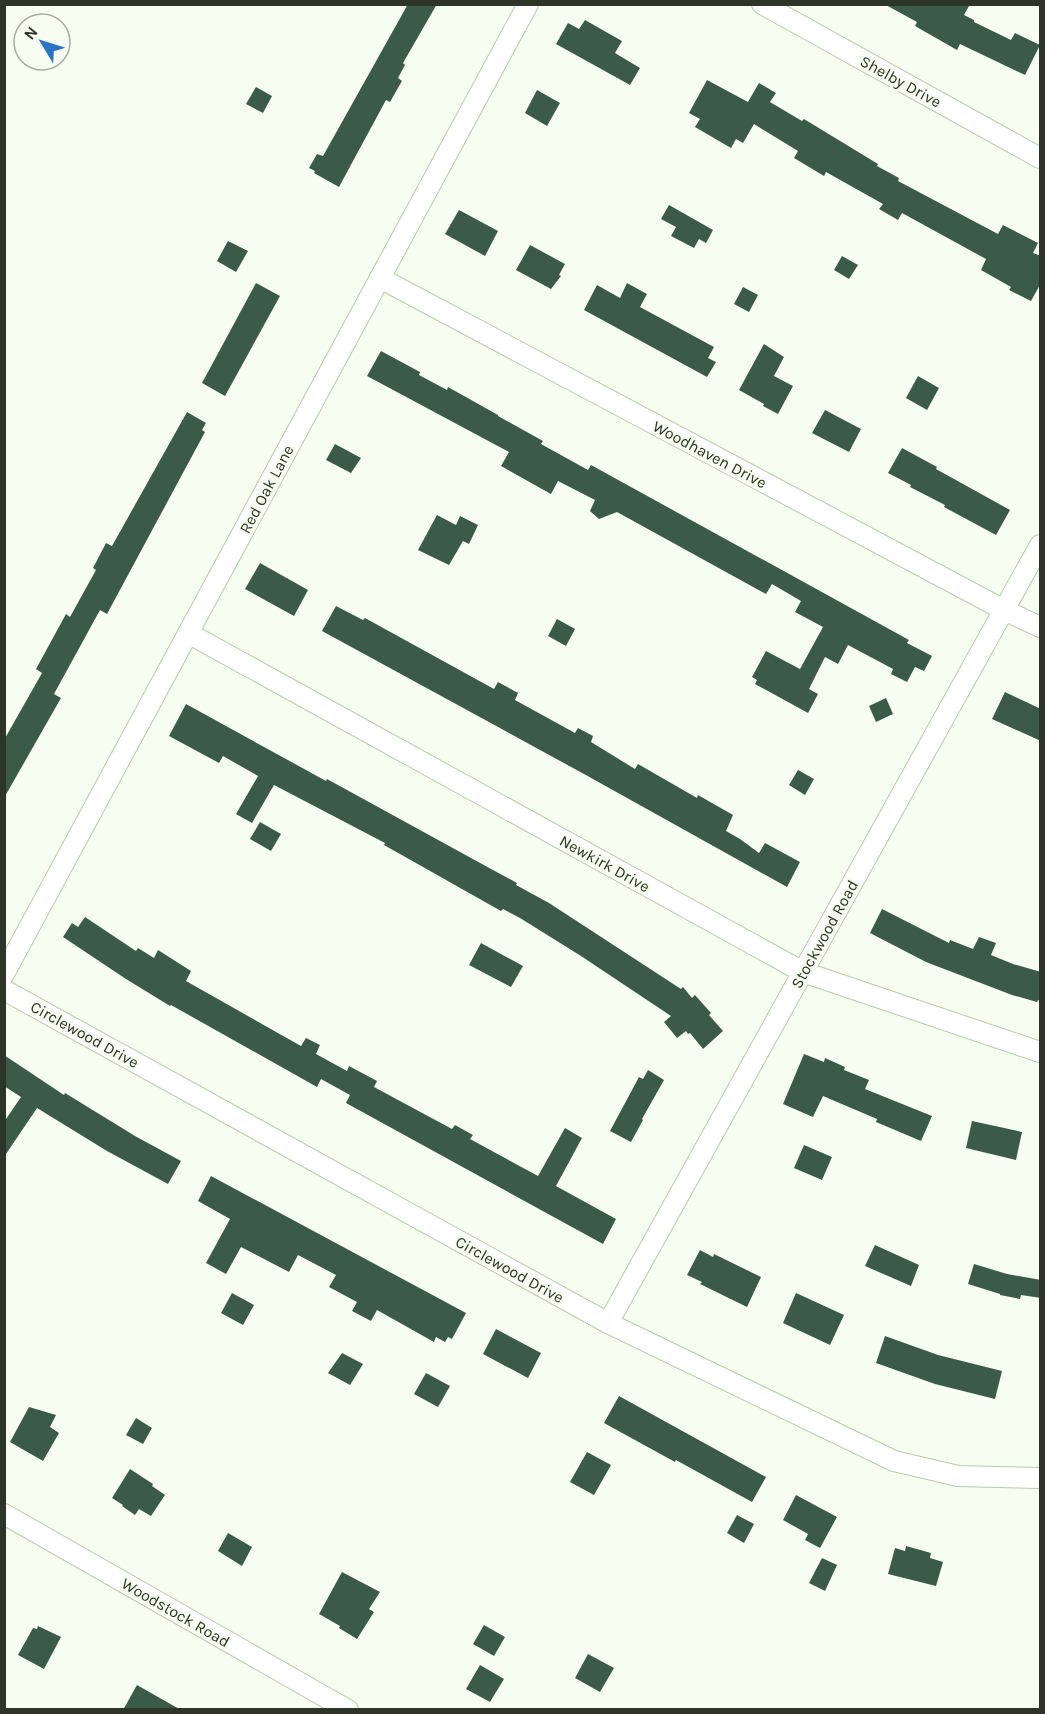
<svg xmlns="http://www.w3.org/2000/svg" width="1045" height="1714" viewBox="0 0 1045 1714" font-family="Karla,sans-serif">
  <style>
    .building { fill: #3b5b48 }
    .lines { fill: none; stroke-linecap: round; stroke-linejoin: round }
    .street-casing { stroke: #b8cbab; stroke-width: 22 }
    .street { stroke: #fff; stroke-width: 20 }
    .labels { text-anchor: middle; stroke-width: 6; stroke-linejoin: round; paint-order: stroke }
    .street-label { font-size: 16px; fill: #2d3528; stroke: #f6fef1 }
  </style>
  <rect width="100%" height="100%" fill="#f6fef1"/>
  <g class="building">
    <path d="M408,4H437L403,63L405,65L398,78L402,81L390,102L386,100L339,187L314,173L315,171L309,168L317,154L323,156Z"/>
    <path d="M884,4H970L964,15L974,20V22L1011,40L1015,33L1040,45L1025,75L960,44L957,50L915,26L917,22Z"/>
    <path d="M585,20L622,41L615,53L640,68L630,85L556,44L568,23L579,29Z"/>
    <path d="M707,80L748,102L759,83L776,93L770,102L802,121L804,119L878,164L877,166L899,178L898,181L998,234L1003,225L1038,243L1033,253L1041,256V283L1031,301L1009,290L1011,287L981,270L986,259L902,213L898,220L879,209L883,204L826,172L824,176L794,158L798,151L754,124L743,143L736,139L731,148L695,127L700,119L689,113Z"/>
    <path d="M256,87L272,96L263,113L246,104Z"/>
    <path d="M537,90L560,103L547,126L525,113Z"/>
    <path d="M669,205L713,230L706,243L699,239L694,248L671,236L676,227L661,219Z"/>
    <path d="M459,210L498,231L485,256L445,234Z"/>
    <path d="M228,241L248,251L236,272L217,261Z"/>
    <path d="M530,245L565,264L559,275L561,276L551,289L516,270Z"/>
    <path d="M842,256L858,265L849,279L834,270Z"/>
    <path d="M256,283L280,296L225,396L202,383Z"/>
    <path d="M627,283L647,294L640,307L714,347L708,358L716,362L707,377L584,310L597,285L620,298Z"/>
    <path d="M743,287L758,295L749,312L734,304Z"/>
    <path d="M764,344L784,357L774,376L793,386L778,414L763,406L764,404L739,390Z"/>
    <path d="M381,351L420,372L419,375L447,390L448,387L498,415V416L543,441L541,444L588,470L591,465L909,640L907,643L932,656L924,671L915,667L907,682L891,674L893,669L848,645L838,664L825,657L809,689L818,694L808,713L755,684L757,680L752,677L766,651L800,669L823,627L795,612L801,601L772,584L766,594L617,512L599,519L590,511L595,500L558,481L551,494L501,466L509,452L367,376Z"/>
    <path d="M918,376L939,388L927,410L906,398Z"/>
    <path d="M825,410L861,429L849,452L812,433Z"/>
    <path d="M187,412L206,423L202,430L205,432L107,614L100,610L54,694L61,698L4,798V740L42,673L36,669L66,614L70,617L96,570L93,568L106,543L112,546Z"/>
    <path d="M335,444L361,458L351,473L326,460Z"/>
    <path d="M902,448L937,467L936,469L1010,510L996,535L944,507L945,505L910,487L911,485L888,473Z"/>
    <path d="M437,515L456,525L460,516L478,525L469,544L463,541L449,565L418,550Z"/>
    <path d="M260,563L308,590L294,616L245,589Z"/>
    <path d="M336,606L363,620L365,618L494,689L498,682L518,693L515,700L575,733L578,728L593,736L591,742L635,769L638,764L697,798L698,795L733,815L726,831L740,839L759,853L765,843L800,862L787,887L584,774L322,631Z"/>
    <path d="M557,619L575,629L566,646L548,636Z"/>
    <path d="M1005,692L1041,709V741L992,719Z"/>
    <path d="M886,698L893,714L876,722L869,706Z"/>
    <path d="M186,704L326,781L327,779L471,858L517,883L516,885L549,903L681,989L683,987L692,998L695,995L711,1013L709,1015L723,1031L703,1049L690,1033L688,1034L686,1031L677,1038L664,1022L671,1016L581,956L520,918L503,909L501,911L384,845L385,843L274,785L252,823L236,814L258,776L223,756L219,763L169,736Z"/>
    <path d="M798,770L814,779L805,795L789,785Z"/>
    <path d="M260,822L281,834L271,851L250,839Z"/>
    <path d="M882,909L949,943L950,940L973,949L979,937L996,943L991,955L1013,964L1041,972V1001L1038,1000L1037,1002L1012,995L926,962L870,933Z"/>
    <path d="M85,917L136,951L138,948L154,958L158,950L191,971L186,981L301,1046L306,1038L320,1045L316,1054L347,1071L349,1066L377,1081L374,1087L452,1129L455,1125L473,1135L470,1139L538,1176L565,1128L582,1138L556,1186L616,1219L603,1244L346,1103L350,1095L321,1079L317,1087L171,1005L170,1006L126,979L63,937L72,923L78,927Z"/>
    <path d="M481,943L523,966L511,987L469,965Z"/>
    <path d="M804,1054L824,1062L825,1058L845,1067L844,1070L869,1080L865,1089L932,1116L921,1141L876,1122L877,1119L823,1096L813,1117L783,1104Z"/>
    <path d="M4,1055L64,1095L65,1093L135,1136L181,1161L168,1184L107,1151L37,1108L4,1157V1122L21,1097L4,1086Z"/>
    <path d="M648,1070L664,1080L642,1119L643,1120L631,1142L610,1131L639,1077L643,1079Z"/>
    <path d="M972,1121L1022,1132L1016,1160L966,1148Z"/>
    <path d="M804,1145L832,1157L822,1180L794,1168Z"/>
    <path d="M211,1176L466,1313L452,1339L448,1337L445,1342L436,1337L434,1342L377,1310L371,1321L352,1311L357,1302L329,1287L336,1275L298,1255L289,1272L241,1247L226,1274L206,1263L230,1219L198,1201Z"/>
    <path d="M875,1245L919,1265L911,1286L865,1266Z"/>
    <path d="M700,1250L713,1257L714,1254L761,1277L747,1307L700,1284L702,1282L687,1275Z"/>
    <path d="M974,1264L1007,1274L1041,1280V1298L1021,1295L1020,1299L1000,1295V1294L968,1284Z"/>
    <path d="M232,1293L254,1305L243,1325L221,1313Z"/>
    <path d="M796,1293L844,1315L830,1345L783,1323Z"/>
    <path d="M496,1329L541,1353L528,1378L483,1354Z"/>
    <path d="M885,1336L938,1355L1002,1371L995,1399L935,1384L876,1363Z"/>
    <path d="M342,1353L363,1364L350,1385L328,1373Z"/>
    <path d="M426,1373L450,1386L438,1407L414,1394Z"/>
    <path d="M619,1396L766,1477L752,1502L676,1460L675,1462L604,1423Z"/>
    <path d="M29,1407L56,1415L50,1427L59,1433L43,1461L10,1442Z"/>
    <path d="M136,1418L152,1428L143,1444L126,1435Z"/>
    <path d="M587,1452L611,1465L594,1495L570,1482Z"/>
    <path d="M130,1469L153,1484L152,1486L165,1495L151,1516L139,1509L135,1515L122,1506L123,1505L112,1498Z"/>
    <path d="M796,1495L837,1517L820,1548L805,1540L808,1534L783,1520Z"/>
    <path d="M737,1515L754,1524L744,1543L727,1533Z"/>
    <path d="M228,1533L252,1547L242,1566L218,1551Z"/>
    <path d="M906,1546L931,1553L930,1558L943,1562L936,1586L888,1574L895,1548L905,1551Z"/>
    <path d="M822,1558L837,1565L825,1591L809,1583Z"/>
    <path d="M342,1572L380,1592L369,1609L374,1612L357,1639L339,1628L340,1626L319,1614Z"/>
    <path d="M484,1625L505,1637L494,1656L473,1644Z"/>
    <path d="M38,1626L61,1637L44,1669L18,1655L33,1628L37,1629Z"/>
    <path d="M588,1654L614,1668L600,1692L575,1678Z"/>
    <path d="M480,1665L504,1679L490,1702L466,1689Z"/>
    <path d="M137,1685L181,1710H123Z"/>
  </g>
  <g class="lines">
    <defs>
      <g id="street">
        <path d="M762,4L1040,158"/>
        <path d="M380,278L1004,610L1040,627"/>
        <path d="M188,633L803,972L1040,1052"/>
        <path d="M4,974L528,4"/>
        <path d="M4,990L608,1323L894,1461L958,1476L1040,1478"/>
        <path d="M608,1323L1040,545"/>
        <path d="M4,1514L348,1710"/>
      </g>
    </defs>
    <use href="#street" class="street-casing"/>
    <use href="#street" class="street"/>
  </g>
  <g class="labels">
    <g class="street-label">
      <text transform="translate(901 81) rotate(29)" y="6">Shelby Drive</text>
      <text transform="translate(710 454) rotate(28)" y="6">Woodhaven Drive</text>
      <text transform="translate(266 489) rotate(-62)" y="6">Red Oak Lane</text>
      <text transform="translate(605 863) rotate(29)" y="6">Newkirk Drive</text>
      <text transform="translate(824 934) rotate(-61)" y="6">Stockwood Road</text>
      <text transform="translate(85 1034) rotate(29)" y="6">Circlewood Drive</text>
      <text transform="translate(510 1269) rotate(29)" y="6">Circlewood Drive</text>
      <text transform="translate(176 1612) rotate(30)" y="6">Woodstock Road</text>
    </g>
  </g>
  <rect width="1045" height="1714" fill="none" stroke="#2d3528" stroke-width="12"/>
  <g transform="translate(42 42) rotate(308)"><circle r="28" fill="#f6fef1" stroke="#a6aea1" stroke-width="1.5"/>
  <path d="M0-4.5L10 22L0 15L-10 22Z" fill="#2b74c4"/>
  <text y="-9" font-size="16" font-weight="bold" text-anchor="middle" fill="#2d3528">N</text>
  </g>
</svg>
